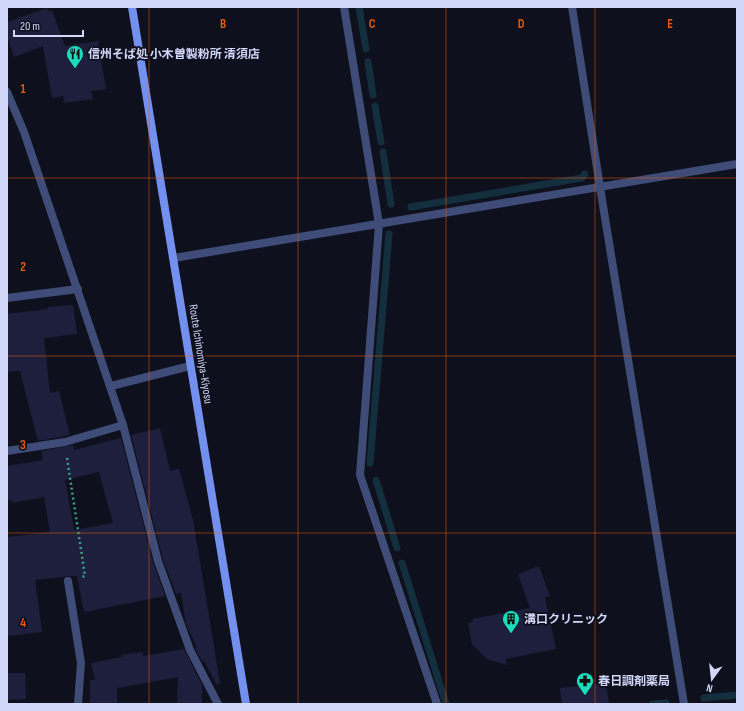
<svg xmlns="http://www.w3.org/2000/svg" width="744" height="711" viewBox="0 0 744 711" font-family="'Sofia Sans Condensed','Noto Sans JP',sans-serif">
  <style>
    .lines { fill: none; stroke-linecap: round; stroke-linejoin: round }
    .stream { stroke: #132f3e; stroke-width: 7 }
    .building { fill: #1d1f3d; fill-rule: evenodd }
    .path { stroke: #3ca382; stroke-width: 2.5; stroke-dasharray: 2 3; stroke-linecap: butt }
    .lane { stroke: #3f4c77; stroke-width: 8 }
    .street { stroke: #3f4c77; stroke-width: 8 }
    .secondary { stroke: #7390ee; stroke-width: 8 }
    .grid { fill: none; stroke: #e8590c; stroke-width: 1; stroke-opacity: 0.55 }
    .labels { text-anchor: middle; stroke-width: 3.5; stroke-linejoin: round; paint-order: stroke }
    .poi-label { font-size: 12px; font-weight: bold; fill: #d1d7f9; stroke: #0f101e; text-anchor: start }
    .street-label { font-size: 12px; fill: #d1d7f9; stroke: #0f101e }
    .grid-label { font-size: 13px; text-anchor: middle; font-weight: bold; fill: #e8590c; stroke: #0f101e; stroke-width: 3.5; stroke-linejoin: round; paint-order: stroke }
  </style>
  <rect width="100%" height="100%" fill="#0f101e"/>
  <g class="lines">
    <g class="stream">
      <path d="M359,7L366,49"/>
      <path d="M368,62L373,95"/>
      <path d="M375,106L381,142"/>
      <path d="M383,152L391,204"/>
      <path d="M411,207L582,178L585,174"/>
      <path d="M370,463L389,234"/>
      <path d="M376,480L397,548"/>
      <path d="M402,563L446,704"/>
      <path d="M704,698L737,695"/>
      <path d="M653,704L666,703"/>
    </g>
  </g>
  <g class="building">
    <path d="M47,8L49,12L52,10L65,46L98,41L106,89L91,91L93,99L64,103L63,96L52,98L43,46L14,57L7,36V22Z"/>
    <path d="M73,305L77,334L44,338L50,393L59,391L70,435L38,441L20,371L7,372V314L48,309V307Z"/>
    <path d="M160,428L170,471L179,469L193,520L220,683L217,685L203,659V663L195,648L197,647L186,624L181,593L176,594L163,559L131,435Z"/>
    <path d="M121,438L153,562L165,596L84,612L77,576H68L64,577L35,580L42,632L7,636V537L50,532L44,497L12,503L11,500H7V466L43,460L41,451L73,445L74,450ZM99,472L113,523L74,530L65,480Z"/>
    <path d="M539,566L550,596L545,597L556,649L505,659L507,665L487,659L472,644L468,623L473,622L472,619L530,608L518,574Z"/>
    <path d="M184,649L202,685V704H177L178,677L117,688V704H90V680H95L91,663L122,657V655L142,652L143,656Z"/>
    <path d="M7,673H25L26,699L7,700Z"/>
    <path d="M606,683L609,704H562L560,688Z"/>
  </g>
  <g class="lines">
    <path class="path" d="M67,458L85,576L82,577"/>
    <path class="lane" d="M68,581L81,663L78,704"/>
    <g class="street">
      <path d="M344,7L379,224L360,475L437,704"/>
      <path d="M572,7L600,187L684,704"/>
      <path d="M7,92L24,132L123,425L158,561L190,650L218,704"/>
      <path d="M174,258L737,164"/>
      <path d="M7,298L78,289"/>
      <path d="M111,386L190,366"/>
      <path d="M7,451L65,442L123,425"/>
    </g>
    <path class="secondary" d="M132,7L246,704"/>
  </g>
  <path class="grid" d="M149,7V704M298,7V704M446,7V704M595,7V704M7,178H737M7,356H737M7,533H737"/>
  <defs>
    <symbol id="restaurant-pin" viewBox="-11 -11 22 30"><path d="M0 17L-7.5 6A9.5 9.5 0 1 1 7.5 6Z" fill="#1bdcbd" stroke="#0f101e"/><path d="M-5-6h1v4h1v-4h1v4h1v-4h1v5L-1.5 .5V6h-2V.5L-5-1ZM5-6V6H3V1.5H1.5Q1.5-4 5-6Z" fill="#111"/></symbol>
    <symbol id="building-pin" viewBox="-11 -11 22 30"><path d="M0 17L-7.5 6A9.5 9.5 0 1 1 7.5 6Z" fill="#1bdcbd" stroke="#0f101e"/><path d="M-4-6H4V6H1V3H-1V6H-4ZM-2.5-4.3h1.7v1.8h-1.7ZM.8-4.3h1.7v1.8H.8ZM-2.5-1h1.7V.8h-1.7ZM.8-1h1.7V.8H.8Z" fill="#111"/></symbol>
    <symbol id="pharmacy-pin" viewBox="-11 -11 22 30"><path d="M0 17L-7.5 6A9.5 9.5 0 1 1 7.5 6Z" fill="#1bdcbd" stroke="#0f101e"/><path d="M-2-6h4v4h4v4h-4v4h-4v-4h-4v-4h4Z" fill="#111"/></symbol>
  </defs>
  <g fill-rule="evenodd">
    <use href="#restaurant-pin" x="65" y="44" width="20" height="27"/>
    <use href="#building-pin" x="501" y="609" width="20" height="27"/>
    <use href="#pharmacy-pin" x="575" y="671" width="20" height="27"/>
  </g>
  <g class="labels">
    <g class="poi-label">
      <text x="88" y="58">信州そば処 小木曽製粉所 清須店</text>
      <text x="524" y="623">溝口クリニック</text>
      <text x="598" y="685">春日調剤薬局</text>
    </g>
    <g class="street-label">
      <text transform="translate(201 354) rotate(81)" y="4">Route Ichinomiya-Kiyosu</text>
    </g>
  </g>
  <g class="grid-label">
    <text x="223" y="28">B</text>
    <text x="372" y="28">C</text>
    <text x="521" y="28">D</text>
    <text x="670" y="28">E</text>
    <text x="23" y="93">1</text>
    <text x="23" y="271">2</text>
    <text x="23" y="449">3</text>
    <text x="23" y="627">4</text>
  </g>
  <rect width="744" height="711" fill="none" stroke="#d1d7f9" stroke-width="16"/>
  <g transform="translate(712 679) rotate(195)" stroke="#0f101e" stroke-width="3" paint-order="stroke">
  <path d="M0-3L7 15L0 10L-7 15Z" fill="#d1d7f9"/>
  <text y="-6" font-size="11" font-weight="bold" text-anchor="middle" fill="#d1d7f9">N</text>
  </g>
  <path d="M14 30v6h69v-6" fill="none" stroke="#d1d7f9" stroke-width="2"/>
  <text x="20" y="30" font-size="12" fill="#d1d7f9" stroke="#0f101e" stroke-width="3" paint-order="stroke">20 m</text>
</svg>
